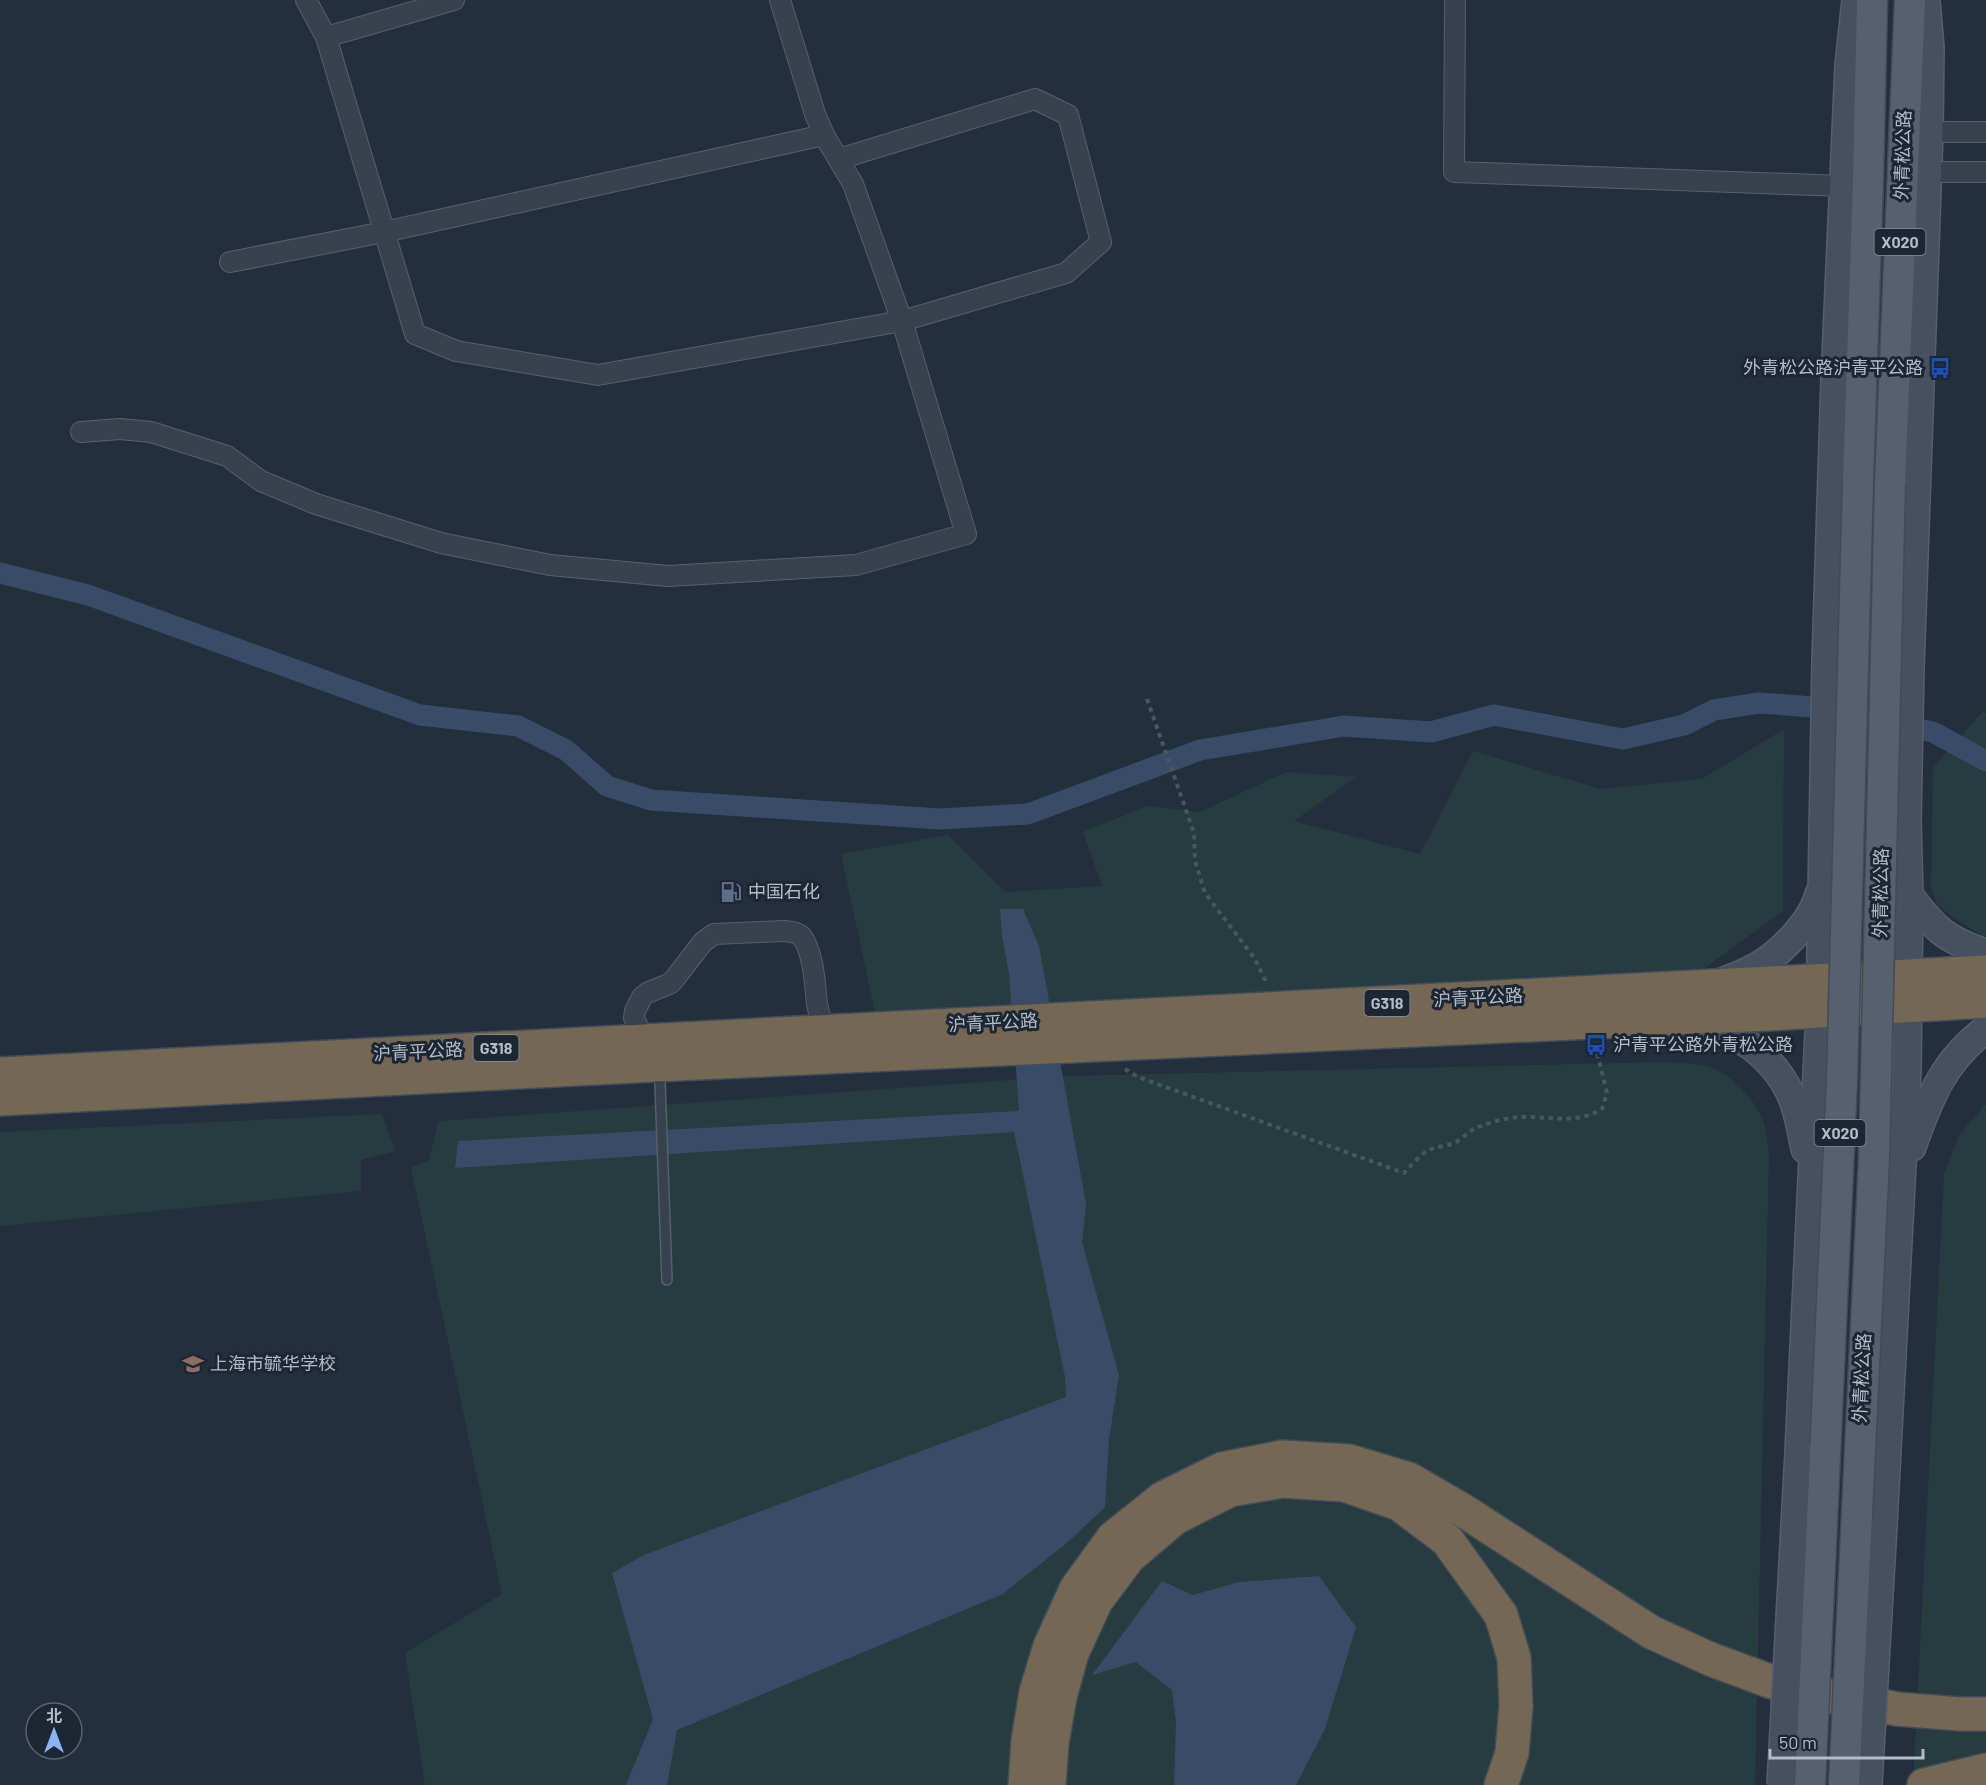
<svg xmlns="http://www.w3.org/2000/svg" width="1986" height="1785" viewBox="0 0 1986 1785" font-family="Barlow,'Noto Sans SC',sans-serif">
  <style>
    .green { fill: #263c3f }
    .water { fill: #394c67 }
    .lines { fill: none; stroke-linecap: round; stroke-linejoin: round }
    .canal { stroke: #394c67; stroke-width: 21 }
    .lane-casing { stroke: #565f6c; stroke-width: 12 }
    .street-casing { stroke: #565f6c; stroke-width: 22 }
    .secondary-casing { stroke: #565f6c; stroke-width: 30 }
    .primary-casing { stroke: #414a57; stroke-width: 33 }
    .highway-casing { stroke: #434c59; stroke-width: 36 }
    .path { stroke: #44595c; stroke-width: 4; stroke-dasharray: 4.5 4.5; stroke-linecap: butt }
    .lane { stroke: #38414e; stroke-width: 9 }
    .street { stroke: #38414e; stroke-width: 20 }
    .secondary { stroke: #465061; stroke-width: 27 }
    .primary { stroke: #56606e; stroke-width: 30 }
    .highway { stroke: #746855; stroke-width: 33 }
    .secondary-bridge-casing { stroke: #565f6c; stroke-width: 30; stroke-linecap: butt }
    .primary-bridge-casing { stroke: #414a57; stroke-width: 33; stroke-linecap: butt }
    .secondary-bridge { stroke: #465061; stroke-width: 27 }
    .primary-bridge { stroke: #56606e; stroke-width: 30 }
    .labels { text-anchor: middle; stroke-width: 6; stroke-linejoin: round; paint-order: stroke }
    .shield { fill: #1d2633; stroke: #878f9c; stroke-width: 1.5 }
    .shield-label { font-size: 16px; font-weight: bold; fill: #b4bcc9 }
    .street-label { font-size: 18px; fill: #b4bcc9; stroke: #1d2633 }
    .poi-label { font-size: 18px; fill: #b4bcc9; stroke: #1d2633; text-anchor: start }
  </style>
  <rect width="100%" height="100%" fill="#242f3e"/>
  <g class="green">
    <path d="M1983,711L1986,713V936L1984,937L1956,919L1938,906L1931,888L1933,768Z"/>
    <path d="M1784,729L1783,911L1698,973L875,1012L841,854L948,835L1005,892L1102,886L1083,832L1148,806L1200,812L1286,772L1356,777L1294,821L1420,854L1473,751L1601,789L1702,779Z"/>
    <path d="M1665,1062C1677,1063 1690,1063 1703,1065C1727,1070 1751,1095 1762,1117C1767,1128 1767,1142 1769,1154L1755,1785H425L405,1653L502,1594L411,1168L429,1160L439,1121L1065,1076Z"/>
    <path d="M1986,1104V1785H1913L1944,1174L1959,1135Z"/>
    <path d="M382,1114L395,1151L361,1160V1191L0,1226V1132Z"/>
  </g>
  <g class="water">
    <path d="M1000,909H1023L1039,946L1086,1204L1082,1242L1119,1375L1109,1440L1105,1507L1068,1542L1003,1594L677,1730L667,1785H626L653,1719L612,1573L644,1555L1066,1397L1065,1377L1014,1132L455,1168L458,1141L1019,1111L1009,974L1002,936Z"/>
    <path d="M1319,1576L1356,1627L1325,1729L1296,1785H1174L1176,1721L1172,1690L1136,1662L1092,1675L1162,1581L1193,1595L1239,1582Z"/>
  </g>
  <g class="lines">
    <g class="canal">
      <path d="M0,573L88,595L420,715L518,726L566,750L607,786L651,800L940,819L1028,814L1200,750L1344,726L1431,732L1494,715L1623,739L1684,725L1714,710L1759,703L1827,708L1840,711"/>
      <path d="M1896,724L1933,732L1986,761"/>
    </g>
    <defs>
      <path id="lane" d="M656,1070L660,1083L667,1280"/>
      <g id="street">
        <path d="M306,0L326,37L415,334L456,351L598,375L902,321L1066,273L1101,242L1068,115L1035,99L839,159"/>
        <path d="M1455,0L1454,172L1844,186"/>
        <path d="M326,37L454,0"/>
        <path d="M1929,132H1986"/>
        <path d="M1927,172H1986"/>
        <path d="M230,262L384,232L824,135"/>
        <path d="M81,432L120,429L151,432L227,456L261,481L316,504L441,543L550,565L668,576L856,565L966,534L902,321L853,184L824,135L815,114L780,0"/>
        <path d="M648,1049L634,1018L635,1011L642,997L647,993L671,983L676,977L703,942L714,934L784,931C792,932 800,932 804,940C814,957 815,986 817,1004C819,1014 822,1023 824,1032"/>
      </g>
      <g id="secondary">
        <path d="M1909,895C1934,928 1945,940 1986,953"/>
        <path d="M1722,982C1732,978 1743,974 1752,969C1778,957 1812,922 1819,894"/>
        <path d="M1693,1023C1735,1028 1773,1056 1791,1095C1799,1112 1801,1131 1805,1149"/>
        <path d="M1912,1147C1929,1099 1943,1061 1986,1029"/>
        <path d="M1799,1452L1820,1010L1826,660L1835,379L1849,65L1856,0"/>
        <path d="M1883,1526L1907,1070L1909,895L1907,821L1910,669L1929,132L1930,48L1926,0"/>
      </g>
      <g id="primary">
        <path d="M1858,481L1868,179L1872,0"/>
        <path d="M1890,484L1910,0"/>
      </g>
      <g id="highway">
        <path d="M0,1074L1986,972"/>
        <path d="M0,1099L654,1065L1768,1014L1986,1001"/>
        <path d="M1025,1785L1028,1741L1036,1692L1050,1646L1076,1589L1113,1538L1163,1498L1222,1469L1282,1457L1349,1461L1409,1479L1464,1511L1651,1632L1710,1659L1772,1682L1835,1697L1897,1709L1960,1714H1986"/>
        <path d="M1049,1785L1052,1743L1060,1697L1072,1653L1096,1601L1129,1557L1175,1518L1230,1490L1283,1481L1344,1485L1399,1504L1447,1540L1501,1615L1514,1658L1516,1706L1512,1753L1501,1785"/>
        <path d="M1924,1785L1986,1770"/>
      </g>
    </defs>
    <use href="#lane" class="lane-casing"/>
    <use href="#street" class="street-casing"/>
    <use href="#secondary" class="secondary-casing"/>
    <use href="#primary" class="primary-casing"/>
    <use href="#highway" class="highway-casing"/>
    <g class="path">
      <path d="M1147,699L1194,833L1195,861L1205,893L1255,959L1265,980V985"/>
      <path d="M1125,1069L1138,1077L1404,1173C1412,1165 1420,1154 1431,1149C1440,1146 1450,1146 1458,1141C1463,1138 1467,1133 1472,1130C1488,1122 1508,1117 1525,1117C1552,1117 1577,1124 1602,1109L1607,1093L1596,1048"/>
    </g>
    <use href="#lane" class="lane"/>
    <use href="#street" class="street"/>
    <use href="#secondary" class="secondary"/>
    <use href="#primary" class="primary"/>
    <use href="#highway" class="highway"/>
    <defs>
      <g id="secondary-bridge">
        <path d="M1781,1785L1799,1452"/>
        <path d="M1868,1785L1883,1526"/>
      </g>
      <g id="primary-bridge">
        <path d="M1810,1785L1842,1081L1858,481"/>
        <path d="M1844,1785L1874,1159L1890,484"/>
      </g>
    </defs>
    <use href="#secondary-bridge" class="secondary-bridge-casing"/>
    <use href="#primary-bridge" class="primary-bridge-casing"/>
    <use href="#secondary-bridge" class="secondary-bridge"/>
    <use href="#primary-bridge" class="primary-bridge"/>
  </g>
  <defs>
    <symbol id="bus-bare" viewBox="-9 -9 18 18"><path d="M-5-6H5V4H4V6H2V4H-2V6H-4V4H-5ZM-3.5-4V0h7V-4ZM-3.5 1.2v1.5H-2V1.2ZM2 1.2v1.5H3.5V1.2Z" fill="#1a4fb4" stroke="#1d2633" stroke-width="2.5" paint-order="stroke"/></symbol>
    <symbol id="fuel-bare" viewBox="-9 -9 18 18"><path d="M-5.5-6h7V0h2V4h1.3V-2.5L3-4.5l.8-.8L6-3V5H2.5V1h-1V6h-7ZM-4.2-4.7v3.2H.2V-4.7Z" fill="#5c6f8a" stroke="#1d2633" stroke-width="2.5" paint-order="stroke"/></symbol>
    <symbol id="school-bare" viewBox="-9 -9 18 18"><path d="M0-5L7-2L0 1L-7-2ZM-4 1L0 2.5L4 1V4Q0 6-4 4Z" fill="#8d6e63" stroke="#1d2633" stroke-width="2.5" paint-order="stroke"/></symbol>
  </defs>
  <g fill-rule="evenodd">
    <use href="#bus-bare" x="1925" y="353" width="30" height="30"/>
    <use href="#fuel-bare" x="716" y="877" width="30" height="30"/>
    <use href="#bus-bare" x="1581" y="1030" width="30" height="30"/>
    <use href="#school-bare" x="178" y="1349" width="30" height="30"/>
  </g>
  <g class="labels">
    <g class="shield">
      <rect x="1874.5" y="229" width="51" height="26" rx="4.5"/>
      <rect x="1364.5" y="990" width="45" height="26" rx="4.5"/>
      <rect x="473.5" y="1035" width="45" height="26" rx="4.5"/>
      <rect x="1814.5" y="1120" width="51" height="26" rx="4.5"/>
    </g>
    <g class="shield-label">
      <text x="1900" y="248">X020</text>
      <text x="1387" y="1009">G318</text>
      <text x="496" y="1054">G318</text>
      <text x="1840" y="1139">X020</text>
    </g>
    <g class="street-label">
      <text transform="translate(1903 155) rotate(-88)" y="6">外青松公路</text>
      <text transform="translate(1881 893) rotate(-89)" y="6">外青松公路</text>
      <text transform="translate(1478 998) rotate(-3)" y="6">沪青平公路</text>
      <text transform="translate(993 1023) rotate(-3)" y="6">沪青平公路</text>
      <text transform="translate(418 1052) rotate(-3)" y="6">沪青平公路</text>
      <text transform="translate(1862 1378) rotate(-87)" y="6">外青松公路</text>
    </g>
    <g class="poi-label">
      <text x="1923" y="374" text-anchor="end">外青松公路沪青平公路</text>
      <text x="748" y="898">中国石化</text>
      <text x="1613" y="1051">沪青平公路外青松公路</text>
      <text x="210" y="1370">上海市毓华学校</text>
    </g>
  </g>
  <g transform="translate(54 1731)"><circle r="28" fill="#1d2633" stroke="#59626f" stroke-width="1.5"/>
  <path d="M0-4.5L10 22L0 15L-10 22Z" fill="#8ab4f8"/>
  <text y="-9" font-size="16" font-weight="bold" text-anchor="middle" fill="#b4bcc9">北</text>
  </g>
  <path d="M1770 1749v9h153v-9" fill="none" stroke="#b4bcc9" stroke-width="3"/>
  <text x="1779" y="1749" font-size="18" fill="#b4bcc9" stroke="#1d2633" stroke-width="4.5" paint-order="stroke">50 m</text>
</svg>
